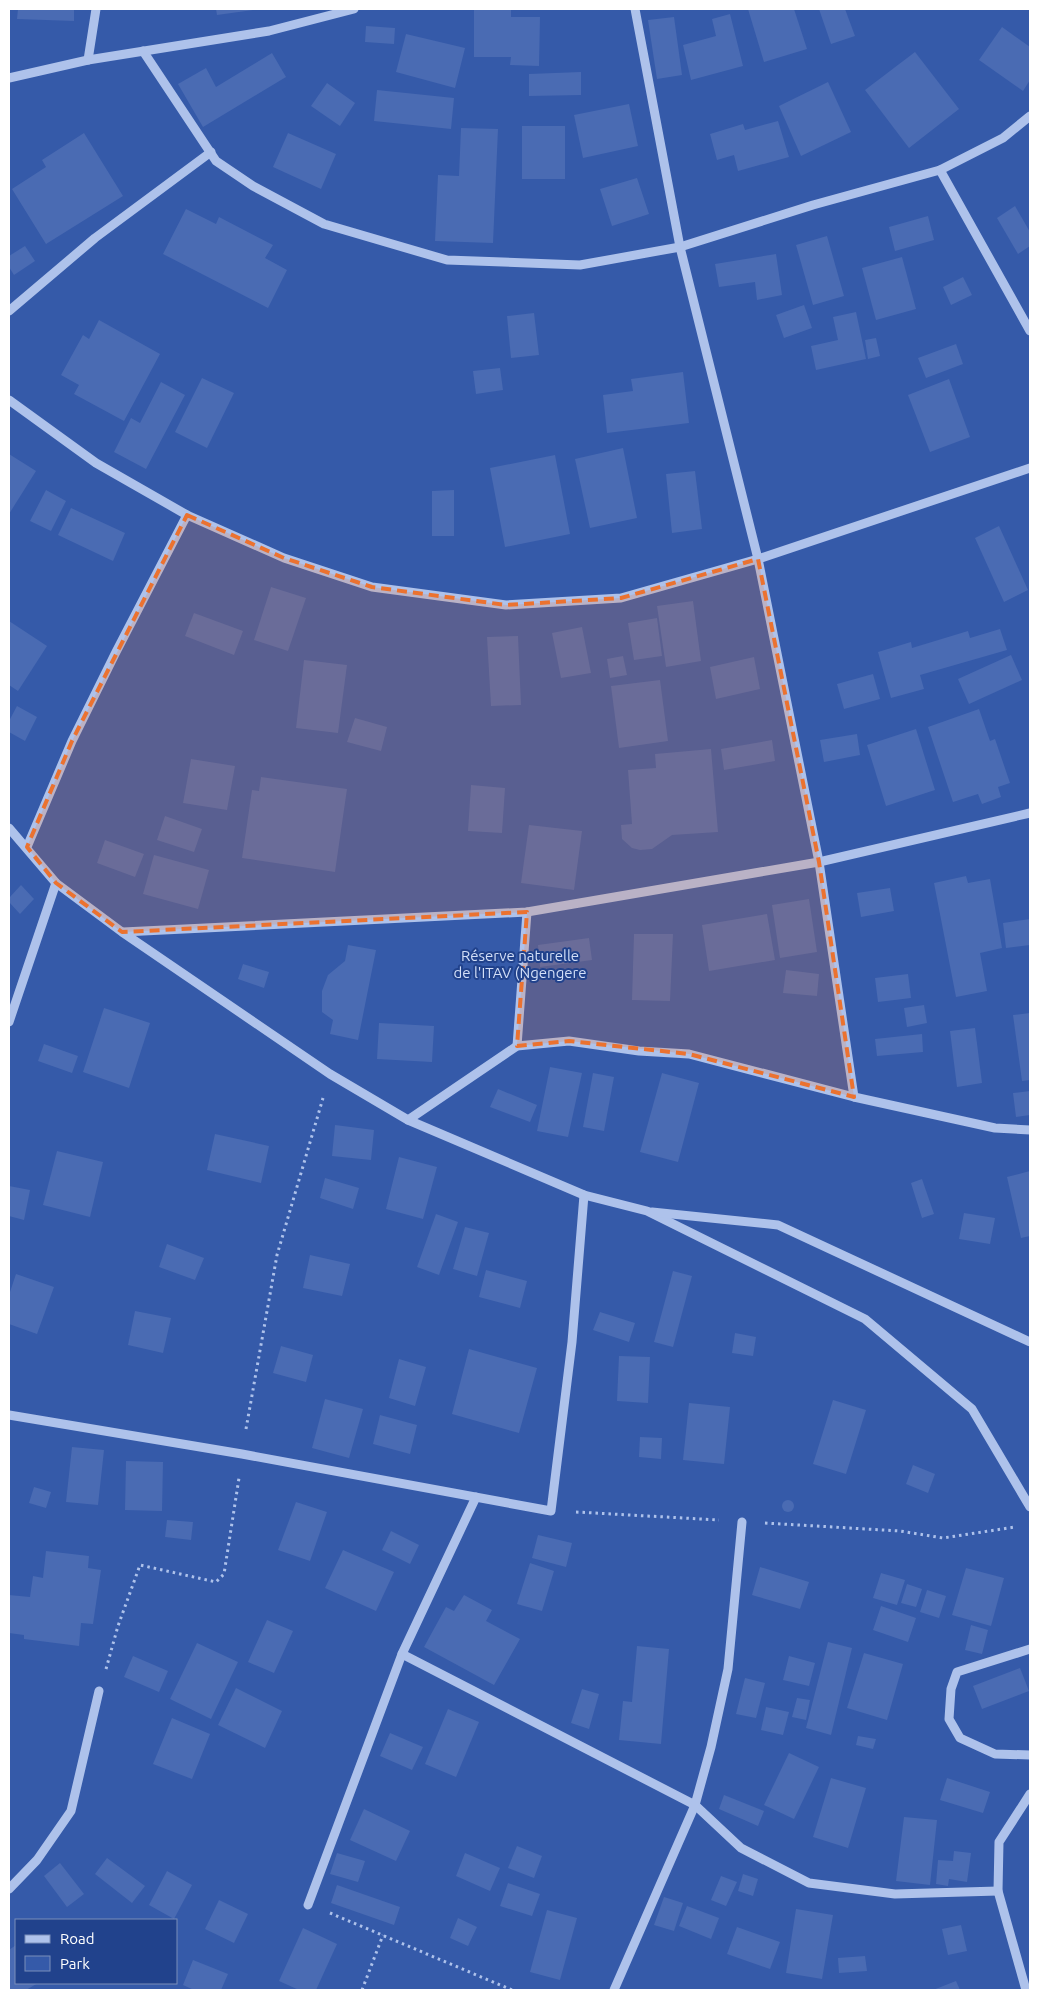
<svg xmlns="http://www.w3.org/2000/svg" width="1039" height="1999" viewBox="0 0 1039 1999" font-family="Ubuntu,sans-serif">
  <style>
    .green { fill: #355aa9; fill-rule: evenodd }
    .building { fill: #4a6bb3 }
    .lines { fill: none; stroke-linecap: round; stroke-linejoin: round }
    .path { stroke: #aec2eb; stroke-width: 3; stroke-dasharray: 2.5 4; stroke-linecap: butt }
    .minor { stroke: #aec2eb; stroke-width: 9 }
    .marked { fill: #eb7230; fill-opacity: 0.2; stroke: #eb7230; stroke-width: 4; stroke-dasharray: 10 6; stroke-linejoin: round }
    .labels { text-anchor: middle; stroke-width: 4; stroke-linejoin: round; paint-order: stroke }
    .park-label { font-size: 15px; fill: #d3dff8; stroke: #21428c }
  </style>
  <rect width="100%" height="100%" fill="#21428c"/>
  <path class="green" d="M9,9H1030V1990H9ZM16,1920H176V1983H16Z"/>
  <g class="building">
    <path d="M18,9H74V21L17,19Z"/>
    <path d="M216,9H253V10L217,15Z"/>
    <path d="M474,9L511,10V17H540L539,66L510,65L511,57H474Z"/>
    <path d="M748,9H794L807,49L764,62Z"/>
    <path d="M819,9H845L855,36L831,44Z"/>
    <path d="M730,14L743,66L691,80L683,45L716,36L712,19Z"/>
    <path d="M674,17L682,75L657,79L648,20Z"/>
    <path d="M366,26L395,28L394,44L365,42Z"/>
    <path d="M1002,27L1030,47V80L1023,91L979,60Z"/>
    <path d="M406,34L465,48L455,88L396,72Z"/>
    <path d="M915,52L959,109L909,148L865,90Z"/>
    <path d="M272,53L286,77L203,127L178,84L206,68L216,87Z"/>
    <path d="M581,72V95L529,96V74Z"/>
    <path d="M828,82L851,132L801,156L779,106Z"/>
    <path d="M327,83L355,103L340,126L311,106Z"/>
    <path d="M377,90L454,98L451,129L374,121Z"/>
    <path d="M629,104L638,146L583,158L574,115Z"/>
    <path d="M778,121L789,157L738,171L734,155L717,160L710,134L743,124L745,130Z"/>
    <rect x="522" y="126" width="43" height="53"/>
    <path d="M461,128L498,129L493,243L435,241L438,175L459,176Z"/>
    <path d="M84,133L123,196L46,244L12,189L46,167L42,160Z"/>
    <path d="M288,133L336,154L321,189L273,167Z"/>
    <path d="M637,178L649,214L612,226L600,189Z"/>
    <path d="M1015,206L1030,232V246L1018,254L997,218Z"/>
    <path d="M186,209L216,224L219,217L273,245L265,258L287,270L268,308L163,254Z"/>
    <path d="M928,216L934,240L895,251L889,227Z"/>
    <path d="M827,236L844,296L813,305L796,245Z"/>
    <path d="M25,246L35,261L14,275L9,267V256Z"/>
    <path d="M776,254L782,295L757,300L755,282L719,287L715,264Z"/>
    <path d="M902,257L916,309L876,320L862,268Z"/>
    <path d="M963,277L972,295L951,305L943,287Z"/>
    <path d="M804,305L812,328L784,338L776,315Z"/>
    <path d="M856,312L866,359L816,370L811,346L838,340L833,317Z"/>
    <path d="M534,313L539,355L511,358L507,316Z"/>
    <path d="M99,320L160,354L124,421L74,394L79,385L61,375L83,335L89,339Z"/>
    <path d="M876,338L880,356L868,359L865,340Z"/>
    <path d="M956,344L963,364L926,378L918,358Z"/>
    <path d="M500,368L503,390L476,394L473,371Z"/>
    <path d="M683,372L689,423L607,433L603,395L633,391L631,379Z"/>
    <path d="M202,378L234,393L207,448L175,432Z"/>
    <path d="M949,379L970,437L930,452L908,395Z"/>
    <path d="M161,382L185,395L146,469L114,452L131,418L140,423Z"/>
    <path d="M623,448L637,518L590,528L575,459Z"/>
    <path d="M9,454L36,471L9,514Z"/>
    <path d="M555,455L570,534L505,547L490,468Z"/>
    <path d="M695,471L702,529L672,533L666,474Z"/>
    <path d="M46,490L66,501L51,531L30,521Z"/>
    <path d="M454,490V536H432V491Z"/>
    <path d="M71,508L125,533L113,561L58,535Z"/>
    <path d="M999,526L1028,590L1004,602L975,538Z"/>
    <path d="M271,587L306,598L288,651L254,640Z"/>
    <path d="M693,601L701,661L666,667L657,606Z"/>
    <path d="M194,613L243,631L234,655L185,636Z"/>
    <path d="M657,618L662,656L634,660L628,623Z"/>
    <path d="M9,621L47,646L18,691L9,685Z"/>
    <path d="M582,627L591,673L561,678L552,633Z"/>
    <path d="M1000,629L1007,650L920,675L924,689L891,698L878,652L911,642L912,648L968,631L970,638Z"/>
    <path d="M518,636L521,705L491,706L487,637Z"/>
    <path d="M1011,655L1022,680L969,704L958,679Z"/>
    <path d="M623,656L627,675L610,678L607,659Z"/>
    <path d="M754,657L760,689L716,699L710,667Z"/>
    <path d="M304,660L347,665L338,733L296,728Z"/>
    <path d="M873,674L880,699L844,709L837,684Z"/>
    <path d="M660,680L668,741L619,748L611,686Z"/>
    <path d="M17,706L37,717L25,741L9,732V721Z"/>
    <path d="M979,709L990,741L995,739L1010,783L998,787L1001,797L982,804L978,794L953,802L928,727Z"/>
    <path d="M355,718L387,727L381,751L347,742Z"/>
    <path d="M916,729L935,790L886,806L867,745Z"/>
    <path d="M857,734L860,755L824,762L820,740Z"/>
    <path d="M772,740L775,761L724,770L721,749Z"/>
    <path d="M711,749L718,832L672,835L652,849L640,850L632,848L622,839L621,825L632,824L628,770L656,768L655,754Z"/>
    <path d="M191,759L235,766L227,810L183,803Z"/>
    <path d="M261,777L347,789L335,872L242,858L252,790L259,791Z"/>
    <path d="M471,785L505,788L502,833L468,831Z"/>
    <path d="M165,816L202,829L194,852L157,840Z"/>
    <path d="M529,825L582,831L574,890L521,883Z"/>
    <path d="M105,840L144,854L135,877L97,863Z"/>
    <path d="M154,855L209,870L198,909L143,894Z"/>
    <path d="M966,876L968,883L990,879L1002,948L980,953L987,991L956,997L934,883Z"/>
    <path d="M21,885L34,899L20,914L9,902V898Z"/>
    <path d="M890,888L894,911L861,917L857,893Z"/>
    <path d="M809,899L817,952L780,958L772,905Z"/>
    <path d="M767,914L775,960L709,971L702,925Z"/>
    <path d="M1030,919V945L1006,948L1003,923Z"/>
    <path d="M634,934H673L670,1001L632,1000Z"/>
    <path d="M589,938L592,960L540,967L538,945Z"/>
    <path d="M348,945L376,950L358,1040L330,1034L333,1020L322,1012V991L328,975L345,961Z"/>
    <path d="M243,964L269,972L264,988L238,979Z"/>
    <path d="M786,970L819,974L817,996L783,993Z"/>
    <path d="M908,974L911,998L878,1002L875,978Z"/>
    <path d="M924,1005L927,1023L907,1027L904,1008Z"/>
    <path d="M104,1008L150,1023L129,1088L83,1072Z"/>
    <path d="M1030,1013V1080L1022,1081L1013,1015Z"/>
    <path d="M379,1023L434,1026L432,1062L377,1059Z"/>
    <path d="M975,1028L982,1083L957,1087L950,1031Z"/>
    <path d="M922,1034L923,1052L877,1056L875,1039Z"/>
    <path d="M44,1044L78,1056L72,1073L38,1061Z"/>
    <path d="M550,1067L582,1073L568,1137L537,1131Z"/>
    <path d="M593,1073L614,1077L604,1131L583,1127Z"/>
    <path d="M662,1073L699,1083L678,1162L640,1152Z"/>
    <path d="M498,1089L537,1105L530,1122L490,1107Z"/>
    <path d="M1030,1091V1115L1016,1117L1013,1093Z"/>
    <path d="M335,1125L374,1130L371,1160L332,1156Z"/>
    <path d="M215,1134L269,1146L261,1183L207,1170Z"/>
    <path d="M57,1151L103,1162L90,1217L43,1205Z"/>
    <path d="M399,1157L437,1167L423,1219L386,1209Z"/>
    <path d="M1030,1171V1236L1021,1238L1007,1177Z"/>
    <path d="M325,1178L359,1188L353,1209L320,1198Z"/>
    <path d="M922,1179L934,1214L922,1218L911,1183Z"/>
    <path d="M9,1186L30,1190L24,1220L9,1216Z"/>
    <path d="M964,1213L995,1218L990,1244L959,1239Z"/>
    <path d="M436,1214L458,1222L439,1275L417,1267Z"/>
    <path d="M465,1227L489,1233L477,1276L453,1269Z"/>
    <path d="M167,1244L204,1258L195,1280L159,1267Z"/>
    <path d="M310,1255L350,1264L342,1296L303,1288Z"/>
    <path d="M486,1270L527,1281L520,1308L479,1297Z"/>
    <path d="M673,1271L692,1276L673,1347L654,1342Z"/>
    <path d="M16,1274L54,1287L37,1334L9,1324V1295Z"/>
    <path d="M135,1311L171,1318L163,1353L128,1345Z"/>
    <path d="M600,1312L635,1323L629,1342L593,1330Z"/>
    <path d="M735,1333L756,1337L753,1356L732,1353Z"/>
    <path d="M281,1346L313,1355L306,1382L273,1373Z"/>
    <path d="M469,1349L537,1368L519,1433L452,1414Z"/>
    <path d="M619,1356L650,1357L648,1403L617,1401Z"/>
    <path d="M399,1359L426,1367L415,1406L389,1398Z"/>
    <path d="M325,1399L363,1409L349,1458L312,1448Z"/>
    <path d="M833,1400L866,1410L846,1474L813,1464Z"/>
    <path d="M689,1403L730,1407L724,1464L683,1460Z"/>
    <path d="M380,1415L417,1425L410,1454L373,1444Z"/>
    <path d="M640,1437L662,1438L661,1459L639,1457Z"/>
    <path d="M72,1447L104,1450L98,1505L66,1502Z"/>
    <path d="M126,1461L163,1462L162,1511L125,1510Z"/>
    <path d="M913,1465L935,1474L928,1493L906,1484Z"/>
    <path d="M34,1487L51,1492L46,1508L29,1503Z"/>
    <circle cx="788" cy="1506" r="6"/>
    <path d="M296,1502L327,1512L310,1561L278,1550Z"/>
    <path d="M167,1520L193,1522L191,1540L165,1537Z"/>
    <path d="M391,1531L419,1545L410,1564L382,1550Z"/>
    <path d="M538,1535L572,1543L566,1567L532,1558Z"/>
    <path d="M343,1550L394,1572L376,1611L325,1588Z"/>
    <path d="M46,1551L89,1556L88,1568L101,1570L93,1624L81,1623L79,1646L24,1639V1635L9,1633V1595L30,1597L33,1576L43,1578Z"/>
    <path d="M530,1563L554,1571L542,1611L517,1604Z"/>
    <path d="M760,1567L809,1582L800,1609L752,1595Z"/>
    <path d="M966,1568L1004,1578L991,1626L952,1615Z"/>
    <path d="M881,1573L905,1580L897,1605L873,1598Z"/>
    <path d="M907,1584L922,1589L916,1607L901,1603Z"/>
    <path d="M927,1590L946,1596L939,1618L920,1612Z"/>
    <path d="M464,1595L492,1610L486,1621L520,1639L494,1685L424,1647L446,1607L454,1611Z"/>
    <path d="M881,1606L916,1618L908,1642L873,1630Z"/>
    <path d="M267,1620L293,1631L274,1673L248,1662Z"/>
    <path d="M971,1625L988,1630L982,1654L965,1650Z"/>
    <path d="M828,1642L852,1648L831,1735L806,1728Z"/>
    <path d="M197,1643L238,1662L211,1719L170,1699Z"/>
    <path d="M637,1646L669,1649L661,1744L619,1740L623,1701L632,1702Z"/>
    <path d="M864,1653L903,1664L887,1720L847,1708Z"/>
    <path d="M133,1656L168,1671L159,1692L124,1677Z"/>
    <path d="M789,1656L815,1663L809,1686L783,1680Z"/>
    <path d="M1020,1668L1029,1691L982,1709L973,1686Z"/>
    <path d="M745,1678L765,1683L756,1718L736,1714Z"/>
    <path d="M236,1688L282,1711L265,1748L218,1725Z"/>
    <path d="M582,1689L599,1694L589,1729L571,1723Z"/>
    <path d="M797,1698L810,1700L806,1720L792,1717Z"/>
    <path d="M766,1707L789,1712L783,1735L761,1730Z"/>
    <path d="M448,1709L479,1722L456,1777L425,1764Z"/>
    <path d="M172,1718L210,1734L192,1779L153,1764Z"/>
    <path d="M390,1733L423,1747L412,1770L380,1756Z"/>
    <path d="M858,1736L876,1739L873,1749L856,1745Z"/>
    <path d="M789,1753L819,1767L794,1819L764,1805Z"/>
    <path d="M831,1778L866,1788L848,1848L813,1837Z"/>
    <path d="M947,1778L990,1792L983,1813L940,1800Z"/>
    <path d="M724,1795L764,1811L758,1826L719,1809Z"/>
    <path d="M364,1809L410,1831L396,1861L350,1840Z"/>
    <path d="M904,1817L937,1820L930,1885L896,1881Z"/>
    <path d="M517,1846L542,1856L534,1878L508,1868Z"/>
    <path d="M954,1851L971,1853L967,1882L949,1879L948,1886L936,1884L938,1860L953,1861Z"/>
    <path d="M337,1853L365,1861L358,1882L330,1874Z"/>
    <path d="M465,1853L500,1868L490,1891L456,1876Z"/>
    <path d="M107,1858L145,1886L132,1903L95,1874Z"/>
    <path d="M60,1863L84,1894L67,1907L44,1876Z"/>
    <path d="M167,1871L192,1885L174,1919L149,1905Z"/>
    <path d="M743,1874L758,1879L753,1896L738,1891Z"/>
    <path d="M721,1876L737,1882L726,1906L711,1900Z"/>
    <path d="M508,1883L540,1894L532,1916L500,1906Z"/>
    <path d="M337,1885L400,1907L394,1925L331,1903Z"/>
    <path d="M664,1897L683,1903L674,1931L654,1925Z"/>
    <path d="M219,1900L248,1914L234,1943L205,1929Z"/>
    <path d="M687,1906L719,1918L711,1939L679,1926Z"/>
    <path d="M796,1909L833,1915L822,1979L786,1973Z"/>
    <path d="M547,1910L577,1918L560,1980L530,1972Z"/>
    <path d="M458,1918L477,1927L468,1946L450,1938Z"/>
    <path d="M961,1925L967,1951L948,1955L942,1929Z"/>
    <path d="M737,1927L780,1942L770,1969L727,1954Z"/>
    <path d="M303,1928L337,1944L316,1990H299L279,1981Z"/>
    <path d="M16,1945V1983H38L26,1990H9V1950Z"/>
    <path d="M865,1956L867,1971L839,1973L838,1958Z"/>
    <path d="M193,1960L228,1974L221,1990H194L183,1985Z"/>
    <path d="M956,1981L960,1990H933Z"/>
  </g>
  <g class="lines">
    <g class="path">
      <path d="M246,1429L277,1255L323,1098"/>
      <path d="M576,1512L719,1520"/>
      <path d="M765,1523L900,1531L943,1538L1015,1527"/>
      <path d="M106,1669L118,1626L140,1565L216,1582L224,1574L239,1478"/>
      <path d="M330,1913L512,1990"/>
      <path d="M362,1990L383,1935"/>
    </g>
    <g class="minor">
      <path d="M635,9L680,247L758,559L819,862L854,1097"/>
      <path d="M143,51L216,161L253,186L324,224L447,260L580,265L680,247L813,205L940,170L1003,138L1030,116"/>
      <path d="M88,60L96,9"/>
      <path d="M9,78L88,60L269,31L354,9"/>
      <path d="M940,170L1030,331"/>
      <path d="M9,311L95,238L211,152"/>
      <path d="M9,400L96,463L187,515L284,558L372,587L506,605L621,598L758,559L1030,468"/>
      <path d="M9,828L56,883L122,932L330,1074L408,1120L584,1195L647,1211L865,1319L972,1409L1030,1507"/>
      <path d="M27,847L72,741L116,652L187,515"/>
      <path d="M123,932L527,912L819,862L1030,813"/>
      <path d="M9,1022L56,883"/>
      <path d="M517,1046L527,912"/>
      <path d="M408,1120L517,1046L569,1041L639,1051L689,1054L854,1097L995,1128L1030,1130"/>
      <path d="M652,1212L778,1225L1030,1342"/>
      <path d="M9,1415L242,1454L551,1511L572,1342L584,1195"/>
      <path d="M1030,1649L957,1672L951,1689L949,1719L960,1738L995,1754L1030,1755"/>
      <path d="M402,1654L695,1805L741,1848L809,1883L895,1894L998,1891"/>
      <path d="M9,1889L37,1860L71,1811L99,1691"/>
      <path d="M308,1905L402,1654L476,1497"/>
      <path d="M614,1990L695,1805L711,1747L728,1669L742,1522"/>
      <path d="M1026,1990L998,1891L999,1842L1030,1794"/>
    </g>
  </g>
  <path class="marked" d="M187,515L284,558L372,587L506,605L621,598L758,559L819,862L854,1097L689,1054L569,1041L517,1046L527,912L122,932L56,883L27,847L72,741Z"/>
  <g class="labels">
    <g class="park-label">
      <text x="520" y="961">Réserve naturelle<tspan x="520" dy="17">de l'ITAV (Ngengere</tspan></text>
    </g>
  </g>
  <rect width="1039" height="1999" fill="none" stroke="#ffffff" stroke-width="20"/>
  <rect x="15" y="1919" width="162" height="65" fill="#21428c" stroke="#7a8eba"/>
  <rect x="25" y="1935" width="25" height="8" fill="#aec2eb" stroke="#7a8eba"/>
  <text x="60" y="1944" font-size="15" fill="#ffffff">Road</text>
  <rect x="25" y="1956" width="25" height="15" fill="#355aa9" stroke="#7a8eba"/>
  <text x="60" y="1969" font-size="15" fill="#ffffff">Park</text>
</svg>
